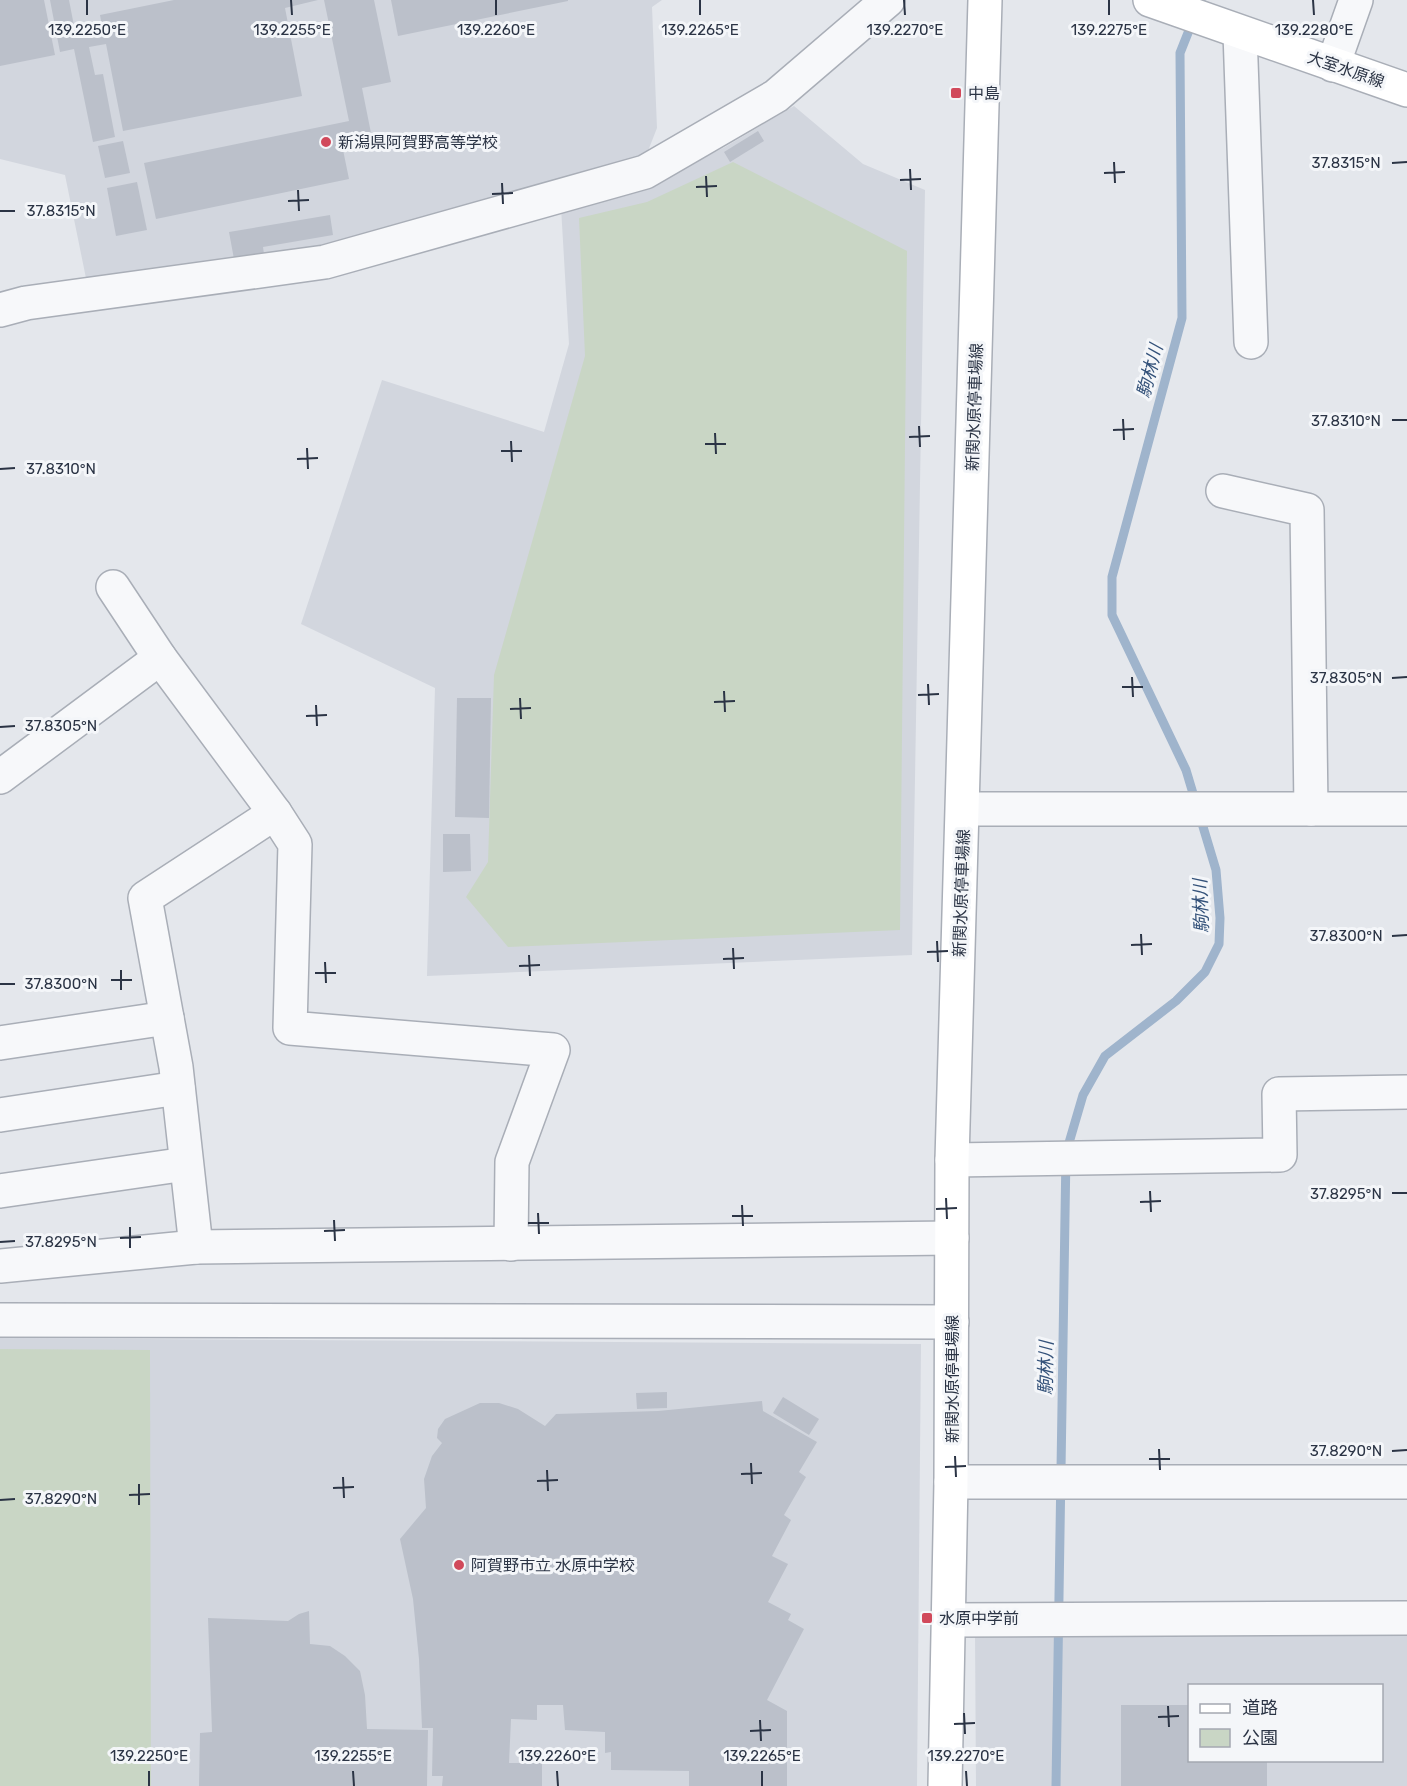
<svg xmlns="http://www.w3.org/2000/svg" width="1407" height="1786" viewBox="0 0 1407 1786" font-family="Rubik,'Noto Sans JP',sans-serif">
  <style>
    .built { fill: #d2d6de; fill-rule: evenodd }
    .green { fill: #c9d6c5 }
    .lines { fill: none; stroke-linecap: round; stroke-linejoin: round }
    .stream { stroke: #9fb4cc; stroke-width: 9 }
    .building { fill: #bbc0ca }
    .minor-casing { stroke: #a9aeb7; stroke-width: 36 }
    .tertiary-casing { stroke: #a9aeb7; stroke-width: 36 }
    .secondary-casing { stroke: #a9aeb7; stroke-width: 36 }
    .minor { stroke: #f7f8fa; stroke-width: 33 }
    .tertiary { stroke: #f7f8fa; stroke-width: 33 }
    .secondary { stroke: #fff; stroke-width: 33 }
    .ticks { fill: none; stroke: #2b3445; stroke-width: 2 }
    .poi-dot { fill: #d1495b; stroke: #f4f6f9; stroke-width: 2 }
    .labels { text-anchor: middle; stroke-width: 6; stroke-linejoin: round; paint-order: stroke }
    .street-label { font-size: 16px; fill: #2b3445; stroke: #f4f6f9 }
    .poi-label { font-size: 16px; fill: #2b3445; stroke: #f4f6f9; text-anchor: start }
    .water-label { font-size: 18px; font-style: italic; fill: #34527a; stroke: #f4f6f9 }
    .ticks-label { font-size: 15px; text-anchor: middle; fill: #2b3445; stroke: #f4f6f9; stroke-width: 6; stroke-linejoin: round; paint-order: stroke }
  </style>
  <rect width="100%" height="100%" fill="#e4e7ec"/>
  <g class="built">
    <path d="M0,0H662L652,7L657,128L646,156L292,259L88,288L65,175L0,159Z"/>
    <path d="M794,106L863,164L925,190L912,955L427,976L435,688L301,624L382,380L544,432L569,344L561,207L628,195L725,147Z"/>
    <path d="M0,1338L921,1344L917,1786H0Z"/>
    <path d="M1407,1627V1786H976L975,1632ZM1190,1686H1382V1760H1190Z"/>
  </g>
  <g class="green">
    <path d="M733,162L907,251L900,930L508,947L466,897L488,862L494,675L585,356L579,218L647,202Z"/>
    <path d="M0,1349L150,1350L151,1786H0Z"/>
  </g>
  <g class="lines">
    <path class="stream" d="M1056,1786L1066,1153L1083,1095L1105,1056L1176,1001L1205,972L1219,944L1220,918L1216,870L1186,770L1112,615V577L1182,318L1180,53L1201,0"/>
  </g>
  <g class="building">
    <path d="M0,0H44L55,55L0,66Z"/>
    <path d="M50,0H69L75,31L102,26L100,15L174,0H318L285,8L302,96L123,131L106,44L89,47L95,75L103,74L115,137L93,142L74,49L60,52Z"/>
    <path d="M324,0H374L391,82L362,88L372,138L342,145L349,179L156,219L144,163L349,121Z"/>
    <path d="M391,0H568V1L398,36Z"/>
    <path d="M758,131L764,141L730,162L724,152Z"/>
    <path d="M123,141L130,173L105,178L98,146Z"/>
    <path d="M137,182L147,230L116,236L107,188Z"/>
    <path d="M330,215L333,235L263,247L264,254L234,259L229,232Z"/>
    <path d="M457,698H491L489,818L455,817Z"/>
    <path d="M443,834H470L471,871L443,872Z"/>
    <path d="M667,1392V1408L637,1409L636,1393Z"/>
    <path d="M783,1397L819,1419L809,1435L773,1413Z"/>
    <path d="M762,1401L763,1411L817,1442L799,1472L806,1477L784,1515L791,1520L772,1556L788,1564L768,1602L791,1614L788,1620L804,1629L767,1700L787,1711V1786H689V1771L611,1770V1752L605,1753V1732L565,1730L563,1705H537V1720L511,1719L509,1763H542V1786H442L443,1776H432L433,1728H422L419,1659L413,1599L400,1539L426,1508L424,1479L432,1456L442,1443L437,1438L438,1429L445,1419L480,1403H499L518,1409L545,1426L556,1414L658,1411Z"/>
    <path d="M309,1611L310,1644L330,1646L345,1656L360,1671L365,1695L367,1729L428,1730L427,1786H199L200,1733L212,1732L208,1618L288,1621L299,1614Z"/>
    <path d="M1121,1705H1190V1760H1267V1786H1121Z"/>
  </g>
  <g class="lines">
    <defs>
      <g id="minor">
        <path d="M1240,33L1251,342"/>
        <path d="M1333,65L1356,0"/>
        <path d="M0,310L26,303L325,262L645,172L776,96L888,0"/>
        <path d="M1223,491L1307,510L1311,809"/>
        <path d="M113,587L160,658L275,813L295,844L290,1028L553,1050L512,1162L511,1244"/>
        <path d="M0,777L160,658"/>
        <path d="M963,809H1407"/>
        <path d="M0,1043L167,1018"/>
        <path d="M0,1115L178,1088"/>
        <path d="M952,1160L1280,1155L1279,1094L1407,1092"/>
        <path d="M0,1191L186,1164"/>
        <path d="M196,1247L176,1067L145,898L275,813"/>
        <path d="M0,1266L196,1247L952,1238"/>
        <path d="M951,1482H1407"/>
        <path d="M948,1620L1407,1618"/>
      </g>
      <path id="tertiary" d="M0,1320L952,1322"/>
      <g id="secondary">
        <path d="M1150,0L1407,90"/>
        <path d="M945,1786L951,1482L952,1160L985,0"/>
      </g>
    </defs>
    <use href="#minor" class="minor-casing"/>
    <use href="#tertiary" class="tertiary-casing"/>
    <use href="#secondary" class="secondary-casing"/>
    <use href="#minor" class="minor"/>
    <use href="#tertiary" class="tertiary"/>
    <use href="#secondary" class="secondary"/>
  </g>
  <path class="ticks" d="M87,0V15M291,0L292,15M496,0V15M700,0V15M904,0L905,15M1109,0V15M1313,0L1314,15M1114,162L1115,183M1392,163L1407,162M910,169L911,190M1104,173L1125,172M706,176L707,197M900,180L921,179M502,183L503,204M696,187L717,186M298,190L299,211M492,194L513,193M288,201L309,200M0,211H15M1123,419L1124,440M1392,420H1407M919,426L920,447M1113,430L1134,429M715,433L716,454M909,437L930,436M511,441L512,462M705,444H726M307,448L308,469M501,451H522M297,459L318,458M0,469L15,468M1132,677L1133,697M1392,678L1407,677M928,684L929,705M1122,687H1143M724,691L725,712M918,695L939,694M520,698L521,719M714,702L735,701M316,705L317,726M510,709L531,708M306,716L327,715M0,727L15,726M1141,934L1142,955M1392,936L1407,935M937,941L938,962M1131,945L1152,944M733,948L734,969M927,952L948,951M529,955L530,976M723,959L744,958M325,962L326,983M519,966L540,965M121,970V990M315,973H336M111,980H132M0,984H15M1150,1191L1151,1212M1392,1193H1407M946,1198L947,1219M1140,1202L1161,1201M742,1205L743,1226M936,1209L957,1208M538,1213L539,1234M732,1216H753M334,1220L335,1241M528,1223H549M130,1227V1248M324,1231L345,1230M120,1238L141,1237M0,1242L15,1241M1159,1449L1160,1470M1392,1451L1407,1450M955,1456L956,1477M1149,1459H1170M751,1463L752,1484M945,1467L966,1466M547,1470L548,1491M741,1474L762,1473M343,1477L344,1498M537,1481L558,1480M139,1484V1505M333,1488L354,1487M129,1495L150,1494M0,1500L15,1499M1168,1706L1169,1727M964,1713L965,1734M1158,1717L1179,1716M760,1720L761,1741M954,1724L975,1723M750,1731L771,1730M149,1771V1786M353,1771L354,1786M557,1771L558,1786M762,1771V1786M966,1771L967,1786"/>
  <g class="poi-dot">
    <rect x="950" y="87" width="12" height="12" rx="3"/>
    <circle cx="326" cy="142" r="6"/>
    <circle cx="459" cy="1565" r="6"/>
    <rect x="921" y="1612" width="12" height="12" rx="3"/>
  </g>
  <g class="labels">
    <g class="street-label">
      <text transform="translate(1346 69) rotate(19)" y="6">大室水原線</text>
      <text transform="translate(974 407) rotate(-88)" y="6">新関水原停車場線</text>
      <text transform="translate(961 893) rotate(-88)" y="6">新関水原停車場線</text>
      <text transform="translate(952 1379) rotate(-90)" y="6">新関水原停車場線</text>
    </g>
    <g class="poi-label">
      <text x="968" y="99">中島</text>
      <text x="338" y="148">新潟県阿賀野高等学校</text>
      <text x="471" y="1571">阿賀野市立 水原中学校</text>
      <text x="939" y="1624">水原中学前</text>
    </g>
    <g class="water-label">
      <text transform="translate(1150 371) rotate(-75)" y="6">駒林川</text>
      <text transform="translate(1201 906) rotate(-92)" y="6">駒林川</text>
      <text transform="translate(1046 1368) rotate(-89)" y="6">駒林川</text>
    </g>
  </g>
  <g class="ticks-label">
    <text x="87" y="35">139.2250°E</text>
    <text x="292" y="35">139.2255°E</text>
    <text x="496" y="35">139.2260°E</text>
    <text x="700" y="35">139.2265°E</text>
    <text x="905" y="35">139.2270°E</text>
    <text x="1109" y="35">139.2275°E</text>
    <text x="1314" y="35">139.2280°E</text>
    <text x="1346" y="168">37.8315°N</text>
    <text x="61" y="216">37.8315°N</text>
    <text x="1346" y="426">37.8310°N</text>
    <text x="61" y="474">37.8310°N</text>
    <text x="1346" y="683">37.8305°N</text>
    <text x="61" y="731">37.8305°N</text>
    <text x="1346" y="941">37.8300°N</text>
    <text x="61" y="989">37.8300°N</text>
    <text x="1346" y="1199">37.8295°N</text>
    <text x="61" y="1247">37.8295°N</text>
    <text x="1346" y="1456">37.8290°N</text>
    <text x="61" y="1504">37.8290°N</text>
    <text x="149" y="1761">139.2250°E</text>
    <text x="353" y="1761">139.2255°E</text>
    <text x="557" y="1761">139.2260°E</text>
    <text x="762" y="1761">139.2265°E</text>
    <text x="966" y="1761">139.2270°E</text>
  </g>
  <rect x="1188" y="1684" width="195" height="78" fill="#f4f6f9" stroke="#a4a8b1" stroke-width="1.5"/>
  <rect x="1200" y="1704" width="30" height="9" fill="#ffffff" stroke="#a4a8b1" stroke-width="1.5"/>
  <text x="1242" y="1714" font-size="18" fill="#2b3445">道路</text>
  <rect x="1200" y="1729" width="30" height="18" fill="#c9d6c5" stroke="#a4a8b1" stroke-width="1.5"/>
  <text x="1242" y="1744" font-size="18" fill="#2b3445">公園</text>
</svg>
